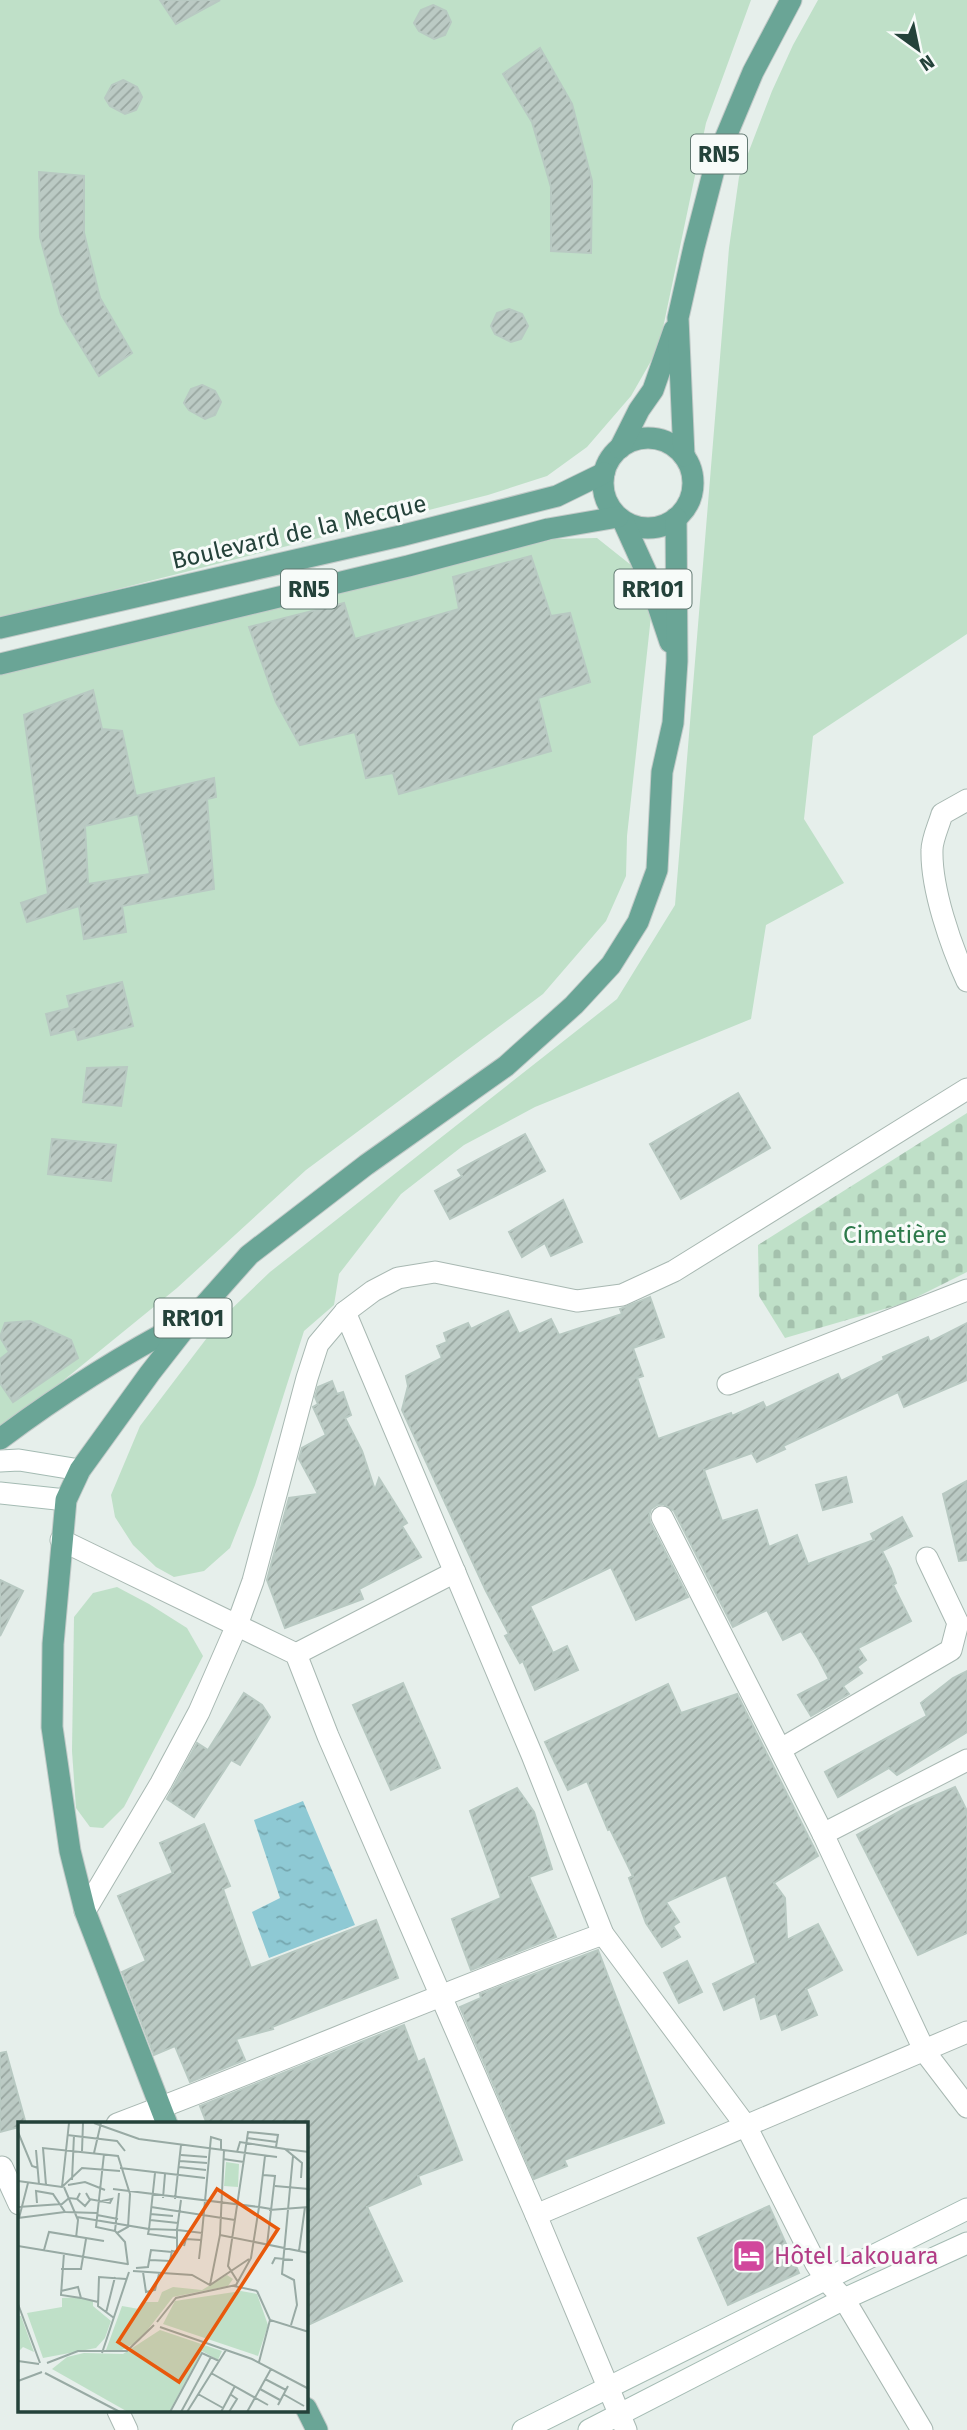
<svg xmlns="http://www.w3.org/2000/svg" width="967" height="2430" viewBox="0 0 967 2430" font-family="'Fira Sans',sans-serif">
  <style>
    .cemetery { fill: url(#cemetery-stones) }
    .park { fill: #bfe0c8 }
    .water { fill: url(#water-ripples) }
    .building { fill: url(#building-hatch); stroke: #b8c9c2; stroke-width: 2; fill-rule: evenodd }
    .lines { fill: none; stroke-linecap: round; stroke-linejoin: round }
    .street-casing { stroke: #a8b8b2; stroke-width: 23 }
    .secondary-casing { stroke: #a4bbb3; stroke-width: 23 }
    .primary-casing { stroke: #c2cac8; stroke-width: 23 }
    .street { stroke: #fff; stroke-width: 21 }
    .secondary { stroke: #fff; stroke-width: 21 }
    .primary { stroke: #6aa596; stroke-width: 21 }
    .labels { text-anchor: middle; stroke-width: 6; stroke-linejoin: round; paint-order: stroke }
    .shield { fill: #f7fbf9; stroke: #637a73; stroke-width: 2 }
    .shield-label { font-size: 23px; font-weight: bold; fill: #24423a }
    .street-label { font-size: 24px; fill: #24423a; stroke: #f7fbf9 }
    .park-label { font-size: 24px; fill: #2d7a4b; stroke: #f7fbf9 }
    .hotel-label { font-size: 24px; fill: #b23c85; stroke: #f7fbf9; text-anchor: start }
    .inset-road { fill: none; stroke: #98aaa4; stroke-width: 2 }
    .view { fill: #e8590c; fill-opacity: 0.15; stroke: #e8590c; stroke-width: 3.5 }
    .inset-edge { fill: none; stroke: #24423a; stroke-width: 3.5 }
  </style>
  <defs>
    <pattern id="cemetery-stones" width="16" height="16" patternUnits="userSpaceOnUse" patternTransform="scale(1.75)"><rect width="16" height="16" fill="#bfe0c8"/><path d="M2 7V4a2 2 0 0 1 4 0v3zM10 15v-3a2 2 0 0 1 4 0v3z" fill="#a4c1ad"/></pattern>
    <pattern id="water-ripples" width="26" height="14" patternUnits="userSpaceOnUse" patternTransform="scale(1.75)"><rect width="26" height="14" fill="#8ec9d4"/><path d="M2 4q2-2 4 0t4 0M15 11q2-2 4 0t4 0" fill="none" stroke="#74a5ad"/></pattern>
    <pattern id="building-hatch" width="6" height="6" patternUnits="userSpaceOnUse" patternTransform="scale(1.75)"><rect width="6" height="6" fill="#bbcac4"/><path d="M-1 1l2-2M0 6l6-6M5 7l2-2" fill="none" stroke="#98a6a0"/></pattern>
  </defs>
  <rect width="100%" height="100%" fill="#e6efeb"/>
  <path class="cemetery" d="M967,1113V1272L905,1303L785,1338L759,1296L758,1245Z"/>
  <g class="park">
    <path d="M0,0H751L706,123L659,347L631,396L587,447L547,476L488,495L0,619Z"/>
    <path d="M818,0H967V634L813,736L804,819L844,883L766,925L751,1019L535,1107L464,1145L401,1194L339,1274L334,1305L304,1331L255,1485L230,1548L204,1571L174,1577L156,1567L133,1545L115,1517L111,1495L140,1426L222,1318L270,1272L617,999L675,905L729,248L739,177L772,91L793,45Z"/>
    <path d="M597,538L636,569L652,607L627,836L626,876L606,921L543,994L306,1170L177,1288L0,1432V675L554,539Z"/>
    <path d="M117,1587L149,1604L187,1628L203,1656L124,1807L103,1828L90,1827L76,1808L72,1751L74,1617L93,1593Z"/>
  </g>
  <path class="water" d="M303,1801L355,1925L269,1958L252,1912L280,1898L254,1820Z"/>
  <g class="building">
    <path d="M160,0H220L176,24Z"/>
    <path d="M433,5L446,11L451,22L445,35L434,39L419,31L414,23L421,10Z"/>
    <path d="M540,48L572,104L592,181L591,253L551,251V187L532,122L503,74Z"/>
    <path d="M123,80L137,87L142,97L136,110L125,114L110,106L105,98L112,85Z"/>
    <path d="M39,172L84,176V233L100,298L132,353L99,376L61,314L40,237Z"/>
    <path d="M509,309L522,314L528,326L521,339L511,342L495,334L491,326L497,313Z"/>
    <path d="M202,385L215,391L221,402L215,415L205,419L189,410L184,403L191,389Z"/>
    <path d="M531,556L551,616L570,613L590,682L538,698L551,751L399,794L393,773L366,778L355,732L300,745L276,702L249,627L344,603L355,639L459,609L453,577Z"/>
    <path d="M93,690L102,729L122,731L136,796L214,778L216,797L207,799L214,889L122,906L126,932L84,939L79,906L27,922L21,903L48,894L24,715ZM138,814L150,874L88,884L85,826Z"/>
    <path d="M122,982L133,1026L78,1040L75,1029L51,1035L46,1014L70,1008L67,996Z"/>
    <path d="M127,1067L121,1106L83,1102L87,1068Z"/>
    <path d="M738,1093L770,1148L681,1199L650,1144Z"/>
    <path d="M525,1134L545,1171L450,1219L435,1191L462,1176L458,1170Z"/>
    <path d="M52,1139L116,1145L111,1181L48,1174Z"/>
    <path d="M563,1200L582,1242L551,1256L545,1243L522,1257L509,1232Z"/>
    <path d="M650,1297L664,1337L633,1348L643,1376L637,1378L658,1439L731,1413L732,1416L763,1402L766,1408L838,1374L841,1381L884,1360L883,1357L928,1337L930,1342L967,1323V1380L904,1407L898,1392L783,1446L785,1449L757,1462L752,1453L704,1470L722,1521L757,1510L769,1547L797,1535L808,1564L874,1540L871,1534L902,1517L912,1536L882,1551L891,1569L896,1583L893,1585L911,1621L858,1648L866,1660L857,1667L862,1673L843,1686L849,1694L811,1716L798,1695L829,1679L818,1658L801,1631L783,1640L767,1610L733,1627L674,1511L663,1504L657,1505L651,1509L649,1516L650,1522L688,1597L636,1620L611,1567L530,1606L553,1653L567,1646L578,1670L535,1690L523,1661L520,1663L505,1636L509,1634L486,1591L402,1410L408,1386L406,1376L442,1358L437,1346L447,1342L444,1333L468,1323L471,1329L508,1311L519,1334L551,1319L559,1335L622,1314L620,1309Z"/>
    <path d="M30,1321L71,1340L78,1358L13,1402L0,1383V1359L9,1352L0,1337L5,1323Z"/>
    <path d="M332,1381L337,1394L343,1392L351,1415L345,1418L362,1451L375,1490L379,1478L407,1523L402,1526L421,1557L359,1589L363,1599L285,1628L267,1580L289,1498L318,1494L299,1459L302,1448L326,1435L313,1407L318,1404L315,1397L318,1387Z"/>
    <path d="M846,1477L852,1502L823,1510L816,1485Z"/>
    <path d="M967,1481V1560L959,1561L943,1494Z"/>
    <path d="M0,1580L23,1591L0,1636Z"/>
    <path d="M967,1671V1732L897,1775L889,1768L838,1797L825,1772L927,1716L921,1703L953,1678Z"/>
    <path d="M403,1683L440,1768L391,1790L353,1705Z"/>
    <path d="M668,1684L681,1713L737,1694L818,1856L774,1883L785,1898L787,1940L818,1924L842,1970L806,1989L817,2015L782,2030L776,2013L761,2019L755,1996L724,2010L713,1984L756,1963L726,1875L666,1902L679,1922L673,1926L680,1937L662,1947L646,1923L629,1878L633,1876L610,1829L608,1830L587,1781L568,1790L545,1742Z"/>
    <path d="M244,1693L262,1705L270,1717L240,1765L231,1760L194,1817L167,1799L197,1743L208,1750Z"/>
    <path d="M955,1787L967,1811V1933L918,1955L857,1835L904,1809Z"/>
    <path d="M517,1788L534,1812L552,1869L529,1877L556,1937L471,1970L452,1919L501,1898L470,1811Z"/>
    <path d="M204,1824L230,1886L223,1889L251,1968L376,1920L398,1978L272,2027L273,2029L236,2039L245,2060L190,2082L175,2046L154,2055L122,1972L146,1961L118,1896L173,1873L160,1843Z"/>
    <path d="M598,1950L664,2123L564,2160L567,2166L534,2179L460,2007L481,1998L480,1994Z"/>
    <path d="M687,1961L702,1992L679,2003L664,1973Z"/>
    <path d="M404,2025L418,2062L424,2059L462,2160L418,2176L421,2184L367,2207L402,2281L306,2326V2124H207L200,2106Z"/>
    <path d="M6,2052L26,2124H19V2127L0,2132V2053Z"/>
    <path d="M769,2206L799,2273L728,2305L698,2238Z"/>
  </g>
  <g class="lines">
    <defs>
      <g id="street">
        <path d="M967,800L942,814C939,825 932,839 932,850C931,889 951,946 967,981"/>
        <path d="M345,1312L532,1755L603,1934L746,2126L816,2264L826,2280L844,2299L922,2430"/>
        <path d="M728,1384L967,1290"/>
        <path d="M662,1517L823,1834"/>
        <path d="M61,1540L296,1654L328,1736L536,2215L626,2430"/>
        <path d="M296,1654L455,1572"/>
        <path d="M781,1749L951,1650L958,1623L927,1558"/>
        <path d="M967,1760L823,1834L925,2052L967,2107"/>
        <path d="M85,1911L161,1783L199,1712L237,1625L253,1581L307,1378L318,1344L345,1312L373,1291L398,1278L435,1272L577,1301L622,1295L674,1271L967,1089"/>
        <path d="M117,2124C280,2063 439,1993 603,1934"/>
        <path d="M2,2167L19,2204"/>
        <path d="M536,2215L967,2032"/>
        <path d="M118,2411L127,2430"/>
      </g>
      <g id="secondary">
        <path d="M0,1461L19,1460L80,1470"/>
        <path d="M0,1493L66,1500"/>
        <path d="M523,2430L967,2209"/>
        <path d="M589,2430L844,2299L967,2243"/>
      </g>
      <g id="primary">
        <circle cx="648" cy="483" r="45"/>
        <path d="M620,448L639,410L653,390L674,330"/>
        <path d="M684,456L678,318L694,247L717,158L753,72L791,0"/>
        <path d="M623,521L648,576L670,642"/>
        <path d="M0,628L400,536L557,496L604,473"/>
        <path d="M0,664L408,566L548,529L618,517"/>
        <path d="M0,1439C59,1395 120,1356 185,1322"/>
        <path d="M167,2124L85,1911L70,1851L52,1727L53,1644L66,1500L80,1470L150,1373L193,1318L249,1255L366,1165L506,1066L574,1005L611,965L638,922L657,870L662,772L673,723L677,661L676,518"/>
        <path d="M306,2408L317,2430"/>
      </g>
    </defs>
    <use href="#street" class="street-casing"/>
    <use href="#secondary" class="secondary-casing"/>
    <use href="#primary" class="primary-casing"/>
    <use href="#street" class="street"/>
    <use href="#secondary" class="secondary"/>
    <use href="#primary" class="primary"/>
  </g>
  <defs>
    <symbol id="hotel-square" viewBox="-11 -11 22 22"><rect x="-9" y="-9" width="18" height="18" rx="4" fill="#d1479c" stroke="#f7fbf9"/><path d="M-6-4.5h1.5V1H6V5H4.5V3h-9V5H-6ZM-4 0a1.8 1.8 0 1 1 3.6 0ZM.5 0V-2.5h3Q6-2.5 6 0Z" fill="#fff"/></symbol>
  </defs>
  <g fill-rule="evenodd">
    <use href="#hotel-square" x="730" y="2237" width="38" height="38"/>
  </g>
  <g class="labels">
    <g class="shield">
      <rect x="691" y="134.5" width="56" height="39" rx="5"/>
      <rect x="281" y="569.5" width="56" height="39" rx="5"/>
      <rect x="614.5" y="569.5" width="77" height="39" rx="5"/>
      <rect x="154.5" y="1298.5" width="77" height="39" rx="5"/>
    </g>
    <g class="shield-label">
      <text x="719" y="162">RN5</text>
      <text x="309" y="597">RN5</text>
      <text x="653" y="597">RR101</text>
      <text x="193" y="1326">RR101</text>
    </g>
    <g class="street-label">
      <text transform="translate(299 532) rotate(-13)" y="8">Boulevard de la Mecque</text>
    </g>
    <g class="park-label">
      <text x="895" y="1243">Cimetière</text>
    </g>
    <g class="hotel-label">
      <text x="774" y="2264">Hôtel Lakouara</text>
    </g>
  </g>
  <g transform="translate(18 2122)">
    <rect width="290" height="290" fill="#e6efeb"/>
    <path d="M208,40L221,42L220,65L206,64ZM209,153L215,157L210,164L155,175L121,219L102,229L88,228L104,184L121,187L124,180H140L144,170L155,165L184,168ZM223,169L239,172L250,203L240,234L145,202L157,179ZM62,175L75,179V184L93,199L87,216L78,226L25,236L9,191L44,185V176ZM0,194H3L16,230L5,225L0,230ZM142,208L204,229L200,238L184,229L151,290H110L34,247L49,235L66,231L105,232Z" fill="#bfe0c8"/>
    <path class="inset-road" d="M76,1L121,17L259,35M0,10L14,44L20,46M49,13L99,19L107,29M229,16L259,20M267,27L291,30M18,28L21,62M64,29L65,1M219,30L222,20L267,27L284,41L283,56M76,31L83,1M86,32L78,105L97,109M163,33L189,35M205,37L226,40M162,39L189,41M161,45L188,48M102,46L187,56M245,53L257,54L249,123M54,58L56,13M0,59L44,65L64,46L102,49M28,63L25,26L100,34L112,72L110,105L99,111M50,63L67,60L87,68M257,64L291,67M44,65L51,1M46,65L60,98L58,116M95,67L241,85L247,34M101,71L97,109L107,120L110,143M145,76L147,52M59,77L67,84L72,78L68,71M71,77L92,81L94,77L84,79M157,77L163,23M0,85L44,82L51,76L59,77L62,71M133,85L217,98M251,88L291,85M47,90L79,91M132,92L155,94M79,93L100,97M59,95L131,107L137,51M0,96L47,90L35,72L18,69L19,81M1,96L10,61M132,98L160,101M202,113L291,131M159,116L130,112L131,107L159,108L163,78M0,124L109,142M166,124L168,117L183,118M26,128L31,110L86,119M281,129L287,85M46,131L43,173L63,176M181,137L184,111M132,138L152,139L154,129L159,130V108L184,111L193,15L203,18V28M254,142L257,136L275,138M118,146L130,145L133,128L154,130M43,147H63L68,117M115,149L174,153L192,163L231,137M125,150L128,170L137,168L141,152M220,160L210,144L230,10L260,13L258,25M192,163L202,113L206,28M216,164L239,169M43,169L60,165L63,176L80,180M239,169L252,198L291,210M0,182L22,241M88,191L97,155M96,196L80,184L81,155L108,157M139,200L158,176L218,163L233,136L241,85L253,87M273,203L279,183L276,158L264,152L275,34M142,205L234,237L291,267M84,231L111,150M0,239L21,242M241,240L252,198M29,241L60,229H109L136,203M27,251L102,290M193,251L250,283M247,257L268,268M0,259L24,250M242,267L262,278M180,272L205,286M265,272L286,284M260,283L270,264M152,290L184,231L201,239M163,290L193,235M169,290L208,228M203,290L217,264M211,290L219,277L212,272M229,290L253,247"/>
    <path class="view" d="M199,67L260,107L161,260L100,220Z"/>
    <rect width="290" height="290" class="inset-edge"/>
  </g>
  <g transform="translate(918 49) rotate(147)" stroke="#f7fbf9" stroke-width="5" paint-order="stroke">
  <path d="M0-5L12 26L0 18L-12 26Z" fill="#24423a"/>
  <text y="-10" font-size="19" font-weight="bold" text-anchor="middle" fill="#24423a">N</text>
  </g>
</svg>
